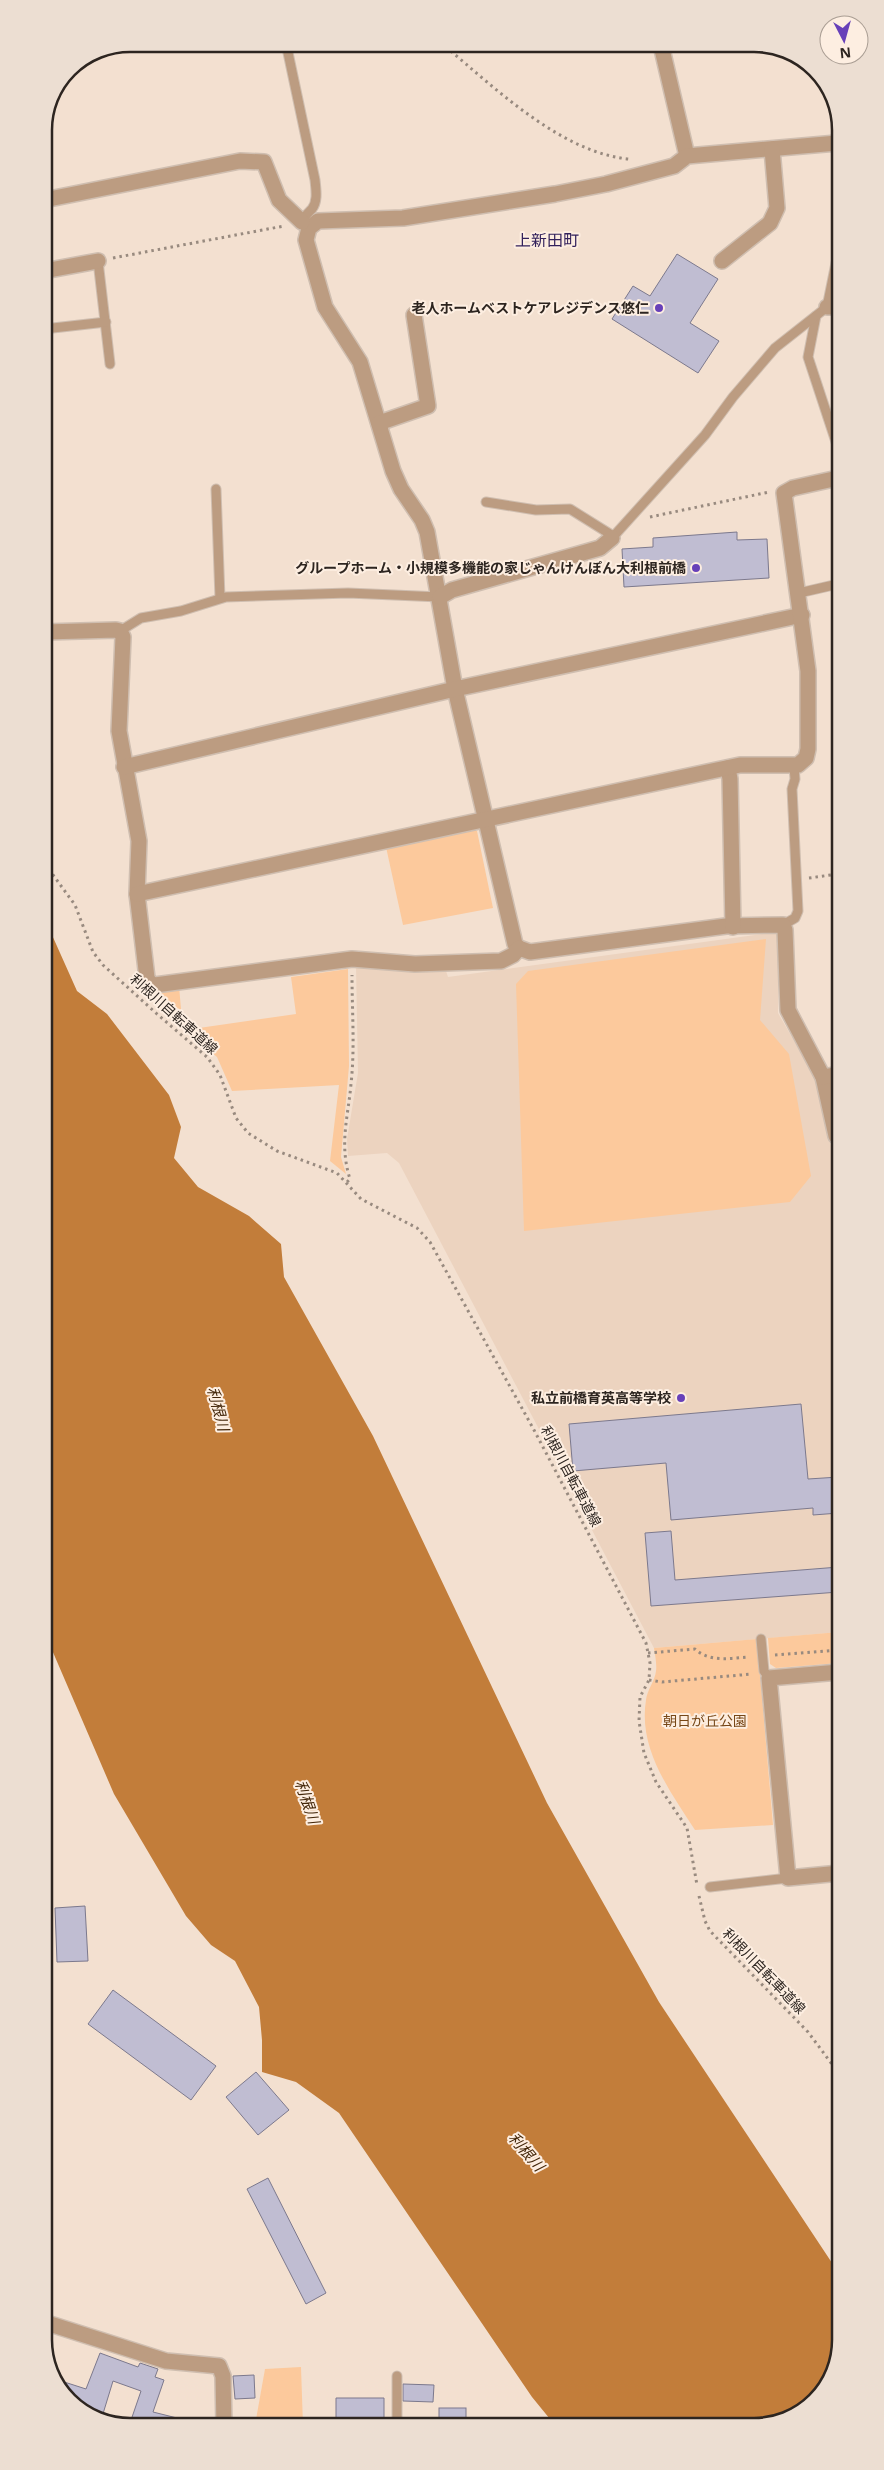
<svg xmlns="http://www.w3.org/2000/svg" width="884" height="2470" viewBox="0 0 884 2470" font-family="'Open Sans','Noto Sans JP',sans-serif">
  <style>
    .built { fill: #ecd3bf }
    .green { fill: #fcc99c }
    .water { fill: #c27d3a }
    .building { fill: #c0bdd2; stroke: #7c798d }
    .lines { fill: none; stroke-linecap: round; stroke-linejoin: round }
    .lane-casing { stroke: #cfbeb0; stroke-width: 11 }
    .street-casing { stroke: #cfbeb0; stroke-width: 18 }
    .path { stroke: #988a7f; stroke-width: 3; stroke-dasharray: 2.5 4; stroke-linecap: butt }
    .lane { stroke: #bc9c81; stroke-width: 9 }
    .street { stroke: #bc9c81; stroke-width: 15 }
    .poi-dot { fill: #6740b9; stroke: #fdeee1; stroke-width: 2 }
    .labels { text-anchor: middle; stroke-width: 4; stroke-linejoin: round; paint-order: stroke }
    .poi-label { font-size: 14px; font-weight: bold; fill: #2d2520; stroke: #fdeee1; text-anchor: end }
    .street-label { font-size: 14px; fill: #2d2520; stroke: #fdeee1 }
    .park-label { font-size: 14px; fill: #774717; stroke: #fdeee1 }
    .water-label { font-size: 15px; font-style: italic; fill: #432609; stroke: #fdeee1 }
    .quarter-label { font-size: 16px; fill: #32215b; stroke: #fdeee1 }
    .rim { fill: none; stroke: #2d2520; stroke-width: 2.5 }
  </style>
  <rect width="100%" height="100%" fill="#f3e0d0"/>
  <path class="built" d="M776,932L778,937V1013L816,1079L831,1146H839V1632L654,1648L399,1163L387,1153L348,1156L347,1139L358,1073L356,966L409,972L446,971L448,977Z"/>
  <g class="green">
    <path d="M468,828L477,831L493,908L403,925L386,847Z"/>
    <path d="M766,939L760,1020L789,1054L811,1176L790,1202L524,1231L516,984L528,971Z"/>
    <path d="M348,969L349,1066L341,1157L346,1174L330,1161L339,1085L232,1091L217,1057L147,997L154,992L179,986L182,1020L189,1021L192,1029L296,1014L291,977Z"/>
    <path d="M839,1632V1663L776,1668L770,1664L768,1638Z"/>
    <path d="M757,1639L773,1825L695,1830C670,1791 638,1749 646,1700C647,1690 655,1681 656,1671C657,1664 655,1655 654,1648Z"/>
    <path d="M301,2367L303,2425H255L265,2369Z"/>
  </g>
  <path class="water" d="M45,935H52L77,991L107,1014L169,1095L181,1127L174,1158L198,1187L249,1216L281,1244L284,1277L373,1436L547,1803L659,2002L840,2275V2340L822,2393L776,2423L554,2424L532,2397L339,2113L296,2082L262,2072V2040L259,2007L235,1961L211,1945L186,1916L114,1794L46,1636Z"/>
  <g class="building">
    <path d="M677,254L718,279L690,323L719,341L698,373L612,319L633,286L650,296Z"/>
    <path d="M737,532V540L767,539L769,578L624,587L622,549L653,547V538Z"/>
    <path d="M801,1404L808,1479L839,1477V1513L813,1515V1508L671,1520L666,1463L573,1471L569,1424Z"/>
    <path d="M671,1531L675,1580L839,1567V1592L651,1606L645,1533Z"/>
    <path d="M85,1906L88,1961L57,1962L55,1908Z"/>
    <path d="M113,1990L216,2066L191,2100L88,2024Z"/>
    <path d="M256,2072L289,2110L258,2135L226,2097Z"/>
    <path d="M268,2178L326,2293L306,2304L247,2189Z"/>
    <path d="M100,2353L138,2367L140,2363L158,2369L155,2377L164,2380L153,2412L189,2421L188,2426H129L141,2391L113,2381L102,2417L73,2405L58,2380L86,2389Z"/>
    <path d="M254,2375L255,2398L235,2399L233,2376Z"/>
    <path d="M403,2384L434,2385L433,2402L403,2401Z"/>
    <path d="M336,2398H384V2424L336,2425Z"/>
    <rect x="439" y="2408" width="27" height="17"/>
  </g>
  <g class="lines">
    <defs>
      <g id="lane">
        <path d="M287,48L315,180C316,190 318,201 312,209C307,214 304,216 302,222L304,224"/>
        <path d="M98,261L110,364"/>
        <path d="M816,316L808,357L838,448"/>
        <path d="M44,329L106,322"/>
        <path d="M216,489L220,598"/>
        <path d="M486,502L536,510L570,509L610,534L612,538L705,435L733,397L775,348L827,307L837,258"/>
        <path d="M799,593L838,584"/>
        <path d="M120,631L141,618L181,611L226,597L348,593L440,597"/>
        <path d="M783,925L795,918L798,911L792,789L795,779L794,767"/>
        <path d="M761,1639L764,1671L769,1678"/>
        <path d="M710,1887L788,1878"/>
        <path d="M397,2425V2376"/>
      </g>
      <g id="street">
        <path d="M661,45L687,156"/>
        <path d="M837,143L687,156L674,166L606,184L555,194L403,218L318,221L309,228L306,240L325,307L360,362L393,471L401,489L422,520L427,532L455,689L515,944L519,948L530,952L726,926L783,925L785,930L788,1010L823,1077L836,1136L839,1138"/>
        <path d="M44,200L240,161L264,162L279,200L302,222"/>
        <path d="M722,261L770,223L777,208L772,149"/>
        <path d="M44,271L98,261"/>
        <path d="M827,307H837"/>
        <path d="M379,423L428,406L414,315"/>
        <path d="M440,597L452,590L600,548L612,538"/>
        <path d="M45,632L116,630L120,631L123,637L119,731L139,841L137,894L147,978L150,983L155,985L352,959L415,964L501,961L513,955L519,948"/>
        <path d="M124,767L455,689L802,615"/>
        <path d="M728,768L730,779L733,927"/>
        <path d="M137,894L740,765H798L806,758L808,749V671L784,493L793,488L838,478"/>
        <path d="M823,1077L839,1074"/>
        <path d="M839,1672L769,1678L788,1878L840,1873"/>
        <path d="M47,2323L166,2361L219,2366L223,2376L224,2426"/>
      </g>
    </defs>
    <use href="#lane" class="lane-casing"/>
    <use href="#street" class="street-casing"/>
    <g class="path">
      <path d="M446,47C496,89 562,153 629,159"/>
      <path d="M113,258L284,226"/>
      <path d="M650,517L769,492"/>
      <path d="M45,864L75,905L93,952L103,965L157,1014L207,1057L220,1075L236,1118L248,1133L277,1151L337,1173L361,1199L417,1228L430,1242L534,1430L646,1643L650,1663L649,1680L640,1697L639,1721L644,1753L656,1782L687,1828L697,1885"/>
      <path d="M809,878L838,874"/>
      <path d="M347,1182L350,1179C339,1144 348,1118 351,1084C355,1048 352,1012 352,975"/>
      <path d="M648,1653L695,1649C710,1663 731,1658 749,1657"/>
      <path d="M775,1655L839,1650"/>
      <path d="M649,1680L662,1682L752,1674"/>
      <path d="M699,1896L705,1921L710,1931L808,2032L840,2075"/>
    </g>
    <use href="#lane" class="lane"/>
    <use href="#street" class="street"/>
  </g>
  <g class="poi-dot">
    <circle cx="659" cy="308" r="5"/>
    <circle cx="696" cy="568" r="5"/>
    <circle cx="681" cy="1398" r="5"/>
  </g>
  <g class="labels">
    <g class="poi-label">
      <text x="649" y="313">老人ホームベストケアレジデンス悠仁</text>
      <text x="686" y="573">グループホーム・小規模多機能の家じゃんけんぽん大利根前橋</text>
      <text x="671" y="1403">私立前橋育英高等学校</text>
    </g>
    <g class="street-label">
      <text transform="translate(174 1014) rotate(42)" y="5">利根川自転車道線</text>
      <text transform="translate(571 1476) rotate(62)" y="5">利根川自転車道線</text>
      <text transform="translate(764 1971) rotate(46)" y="5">利根川自転車道線</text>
    </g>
    <g class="park-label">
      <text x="705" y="1726">朝日が丘公園</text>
    </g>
    <g class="water-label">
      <text transform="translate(218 1409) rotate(75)" y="5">利根川</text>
      <text transform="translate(307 1802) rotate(71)" y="5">利根川</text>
      <text transform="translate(526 2152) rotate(49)" y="5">利根川</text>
    </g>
    <g class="quarter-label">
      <text x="547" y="246">上新田町</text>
    </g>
  </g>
  <path d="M0 0H884V2470H0ZM130 52H754A78 78 0 0 1 832 130V2340A78 78 0 0 1 754 2418H130A78 78 0 0 1 52 2340V130A78 78 0 0 1 130 52Z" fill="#ecded2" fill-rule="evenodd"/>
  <path class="rim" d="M130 52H754A78 78 0 0 1 832 130V2340A78 78 0 0 1 754 2418H130A78 78 0 0 1 52 2340V130A78 78 0 0 1 130 52Z"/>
  <g transform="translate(844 40) rotate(174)"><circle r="24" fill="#fdeee1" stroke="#aa9e94"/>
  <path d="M0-4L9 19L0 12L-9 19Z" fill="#6740b9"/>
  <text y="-8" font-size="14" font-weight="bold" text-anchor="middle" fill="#2d2520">N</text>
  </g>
</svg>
